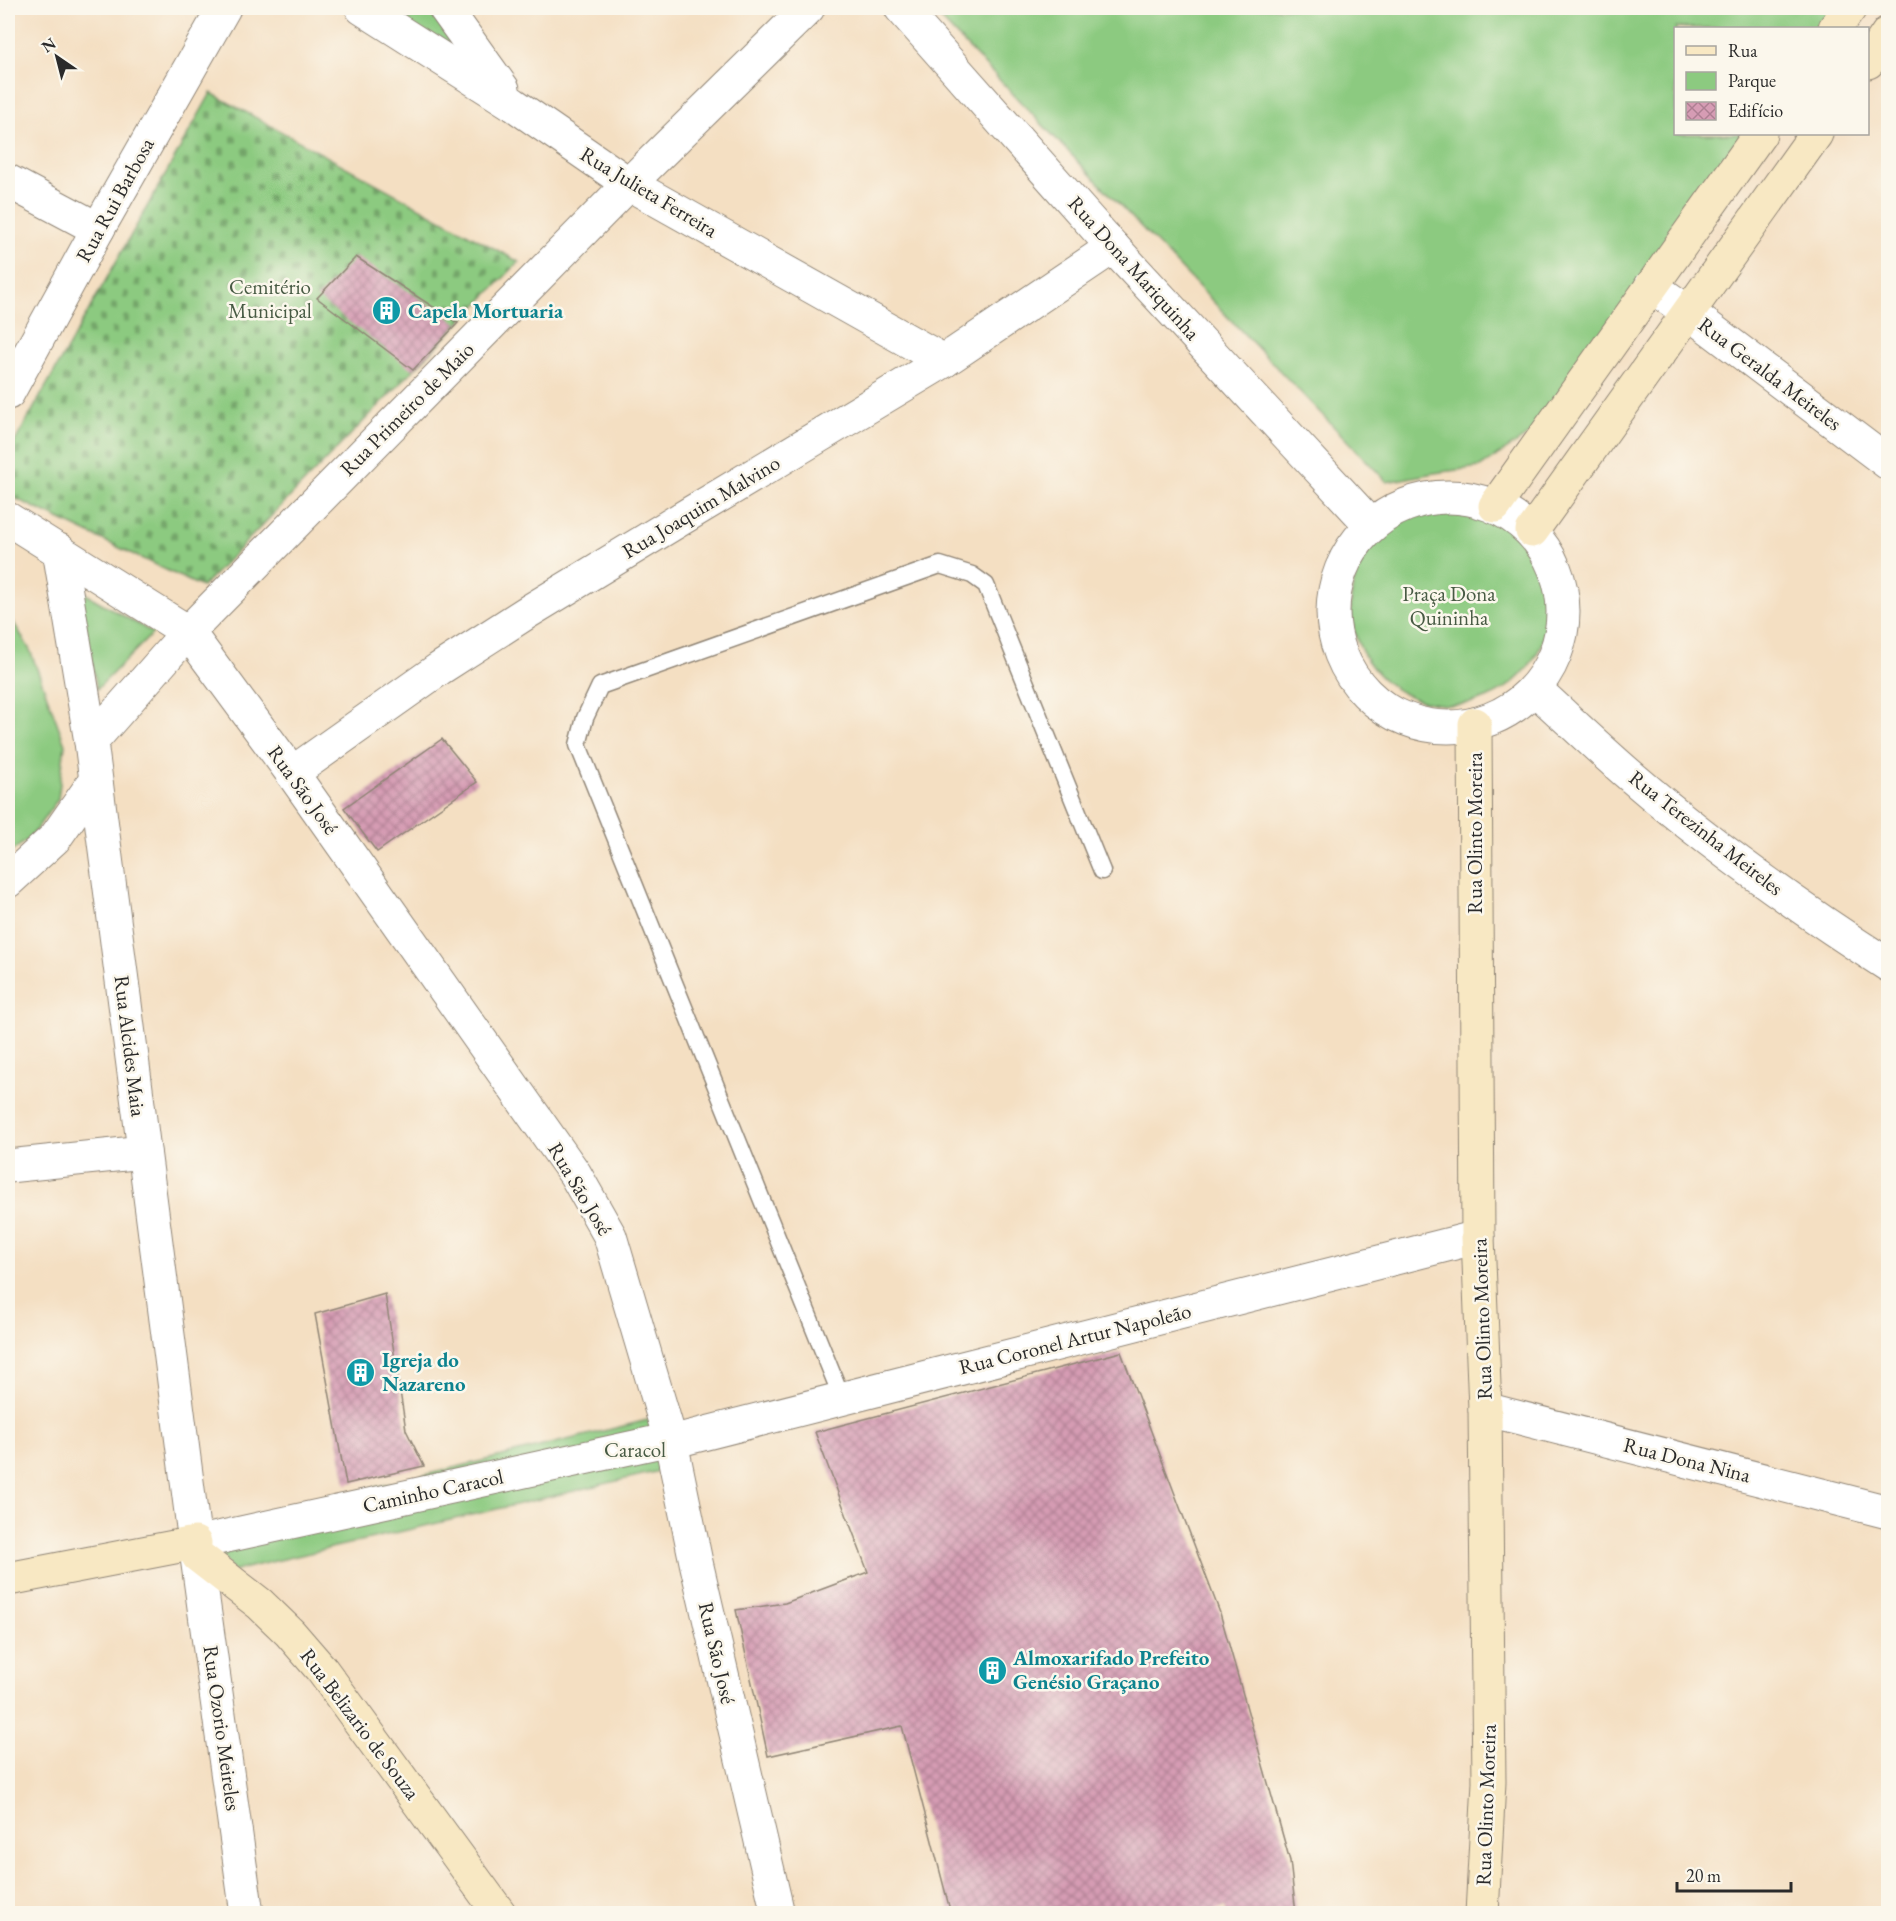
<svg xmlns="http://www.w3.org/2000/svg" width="1896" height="1921" viewBox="0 0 1896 1921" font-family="'EB Garamond',serif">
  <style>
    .cemetery { fill: url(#cemetery-stones); stroke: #5c7a56; stroke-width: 1.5 }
    .green { fill: #8cca80; stroke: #5c7a56; stroke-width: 1.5 }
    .building { fill: url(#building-cross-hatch) }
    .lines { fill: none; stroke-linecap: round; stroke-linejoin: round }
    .lane-casing { stroke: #908576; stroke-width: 19 }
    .street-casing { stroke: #908576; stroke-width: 35 }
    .secondary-casing { stroke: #908576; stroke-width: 35 }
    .lane { stroke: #fff; stroke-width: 16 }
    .street { stroke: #fff; stroke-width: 33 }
    .secondary { stroke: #f8e8c3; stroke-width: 33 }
    .labels { text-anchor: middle; stroke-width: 5; stroke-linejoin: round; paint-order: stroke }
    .street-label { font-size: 21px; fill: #2b2b2b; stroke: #fbf7ec }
    .park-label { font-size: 21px; fill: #485b44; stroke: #fbf7ec }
    .culture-label { font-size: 21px; font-weight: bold; fill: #0d838f; stroke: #fbf7ec; text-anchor: start }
  </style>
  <defs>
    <pattern id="cemetery-stones" width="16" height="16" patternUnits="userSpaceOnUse" patternTransform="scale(1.5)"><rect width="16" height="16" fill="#8cca80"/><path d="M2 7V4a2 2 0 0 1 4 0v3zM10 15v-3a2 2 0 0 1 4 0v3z" fill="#73a469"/></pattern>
    <pattern id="building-cross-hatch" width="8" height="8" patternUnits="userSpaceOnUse" patternTransform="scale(1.5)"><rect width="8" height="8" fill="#d69cb4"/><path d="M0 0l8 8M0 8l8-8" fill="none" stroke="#ae7f93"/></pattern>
  </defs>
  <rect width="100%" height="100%" fill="#fbf7ec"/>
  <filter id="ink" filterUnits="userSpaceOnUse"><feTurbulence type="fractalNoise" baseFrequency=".0167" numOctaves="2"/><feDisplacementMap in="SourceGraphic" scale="12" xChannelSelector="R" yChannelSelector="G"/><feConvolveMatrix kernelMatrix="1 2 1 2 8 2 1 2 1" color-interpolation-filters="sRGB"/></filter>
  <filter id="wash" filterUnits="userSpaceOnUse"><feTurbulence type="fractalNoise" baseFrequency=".008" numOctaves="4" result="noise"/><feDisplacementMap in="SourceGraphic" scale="24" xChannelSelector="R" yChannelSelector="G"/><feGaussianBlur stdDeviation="1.35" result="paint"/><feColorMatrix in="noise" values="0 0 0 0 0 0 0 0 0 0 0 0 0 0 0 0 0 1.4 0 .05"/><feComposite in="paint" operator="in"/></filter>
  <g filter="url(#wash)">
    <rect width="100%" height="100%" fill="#f4dfc2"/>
    <path class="cemetery" d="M211,93L519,262L202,587L8,495V454Z"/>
    <g class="green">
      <path d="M377,8H428L459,47L443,56Z"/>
      <path d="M930,8H1835L1821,28H1676V134H1747L1534,431L1480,467L1434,473L1387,482Z"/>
      <circle cx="1450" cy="606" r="99"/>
      <path d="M79,590L153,633L97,689Z"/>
      <path d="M8,613L30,650L65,744L58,799L30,838L8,854Z"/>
      <path d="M656,1418L668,1469L233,1571L203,1530Z"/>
    </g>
    <g id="blocks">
      <g class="building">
        <path d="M356,257L458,323L413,370L317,298Z"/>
        <path d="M442,739L477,782L377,852L344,808Z"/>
        <path d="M385,1294L406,1430L424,1466L346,1484L315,1314Z"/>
        <path d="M1121,1352L1220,1613L1290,1861L1296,1914H1227L1225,1907L1203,1914H951L902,1726L768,1756L736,1610L785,1603L868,1572L815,1432Z"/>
      </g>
    </g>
  </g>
  <g filter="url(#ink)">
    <use href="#blocks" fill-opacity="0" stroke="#908576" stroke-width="1.5"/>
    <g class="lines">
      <defs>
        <path id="lane" d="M842,1398L578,745L585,718L600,686L940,565L972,575L986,585L1102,871"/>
        <g id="street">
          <path d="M362,8L513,104L629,184L944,361"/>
          <path d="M445,8L503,89"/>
          <path d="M901,8L1113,247L1371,525"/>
          <path d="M8,181L98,229"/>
          <path d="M1651,286L1688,312L1888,463"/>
          <path d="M8,393L98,229L224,8"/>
          <circle cx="1448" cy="612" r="115"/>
          <path d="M8,519L188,632L292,773L575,1174L610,1236L671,1442L696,1562L778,1914"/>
          <path d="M59,550L91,742L195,1543L247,1914"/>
          <path d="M1535,689C1567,718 1599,749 1633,778C1712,846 1801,909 1888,965"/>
          <path d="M91,742L188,632L629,184L808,8"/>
          <path d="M292,773L439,669L526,613L689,514L944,361L1113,247"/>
          <path d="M8,881L55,838L95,781"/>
          <path d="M8,1166L144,1152"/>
          <path d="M1485,1409L1888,1512"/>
          <path d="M671,1442L1478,1237"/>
          <path d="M195,1543L671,1439"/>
        </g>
        <g id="secondary">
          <path d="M1835,28L1850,8"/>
          <path d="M1868,62L1888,33"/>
          <path d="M1495,506L1760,134"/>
          <path d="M1532,531L1816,134"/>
          <path d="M1475,724L1478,1237L1485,1409L1489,1782L1482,1914"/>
          <path d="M198,1556L260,1604L290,1633L322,1670L500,1914"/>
          <path d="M8,1579L195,1543"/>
        </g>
      </defs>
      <use href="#lane" class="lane-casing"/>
      <use href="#street" class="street-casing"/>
      <use href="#secondary" class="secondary-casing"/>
      <use href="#lane" class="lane"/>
      <use href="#street" class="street"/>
      <use href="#secondary" class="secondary"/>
    </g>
  </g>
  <defs>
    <symbol id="building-disc" viewBox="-11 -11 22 22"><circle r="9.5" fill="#0f9aa8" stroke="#fbf7ec"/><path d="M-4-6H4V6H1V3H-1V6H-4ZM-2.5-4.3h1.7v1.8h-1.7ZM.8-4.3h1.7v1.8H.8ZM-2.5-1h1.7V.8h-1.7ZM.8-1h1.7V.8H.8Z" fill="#fff"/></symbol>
  </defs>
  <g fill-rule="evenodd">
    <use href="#building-disc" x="370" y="294" width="33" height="33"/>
    <use href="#building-disc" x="344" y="1356" width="33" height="33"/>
    <use href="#building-disc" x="976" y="1654" width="33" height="33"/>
  </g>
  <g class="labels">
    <g class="street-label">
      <text transform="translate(649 192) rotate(31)" y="7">Rua Julieta Ferreira</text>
      <text transform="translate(115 200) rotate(-61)" y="7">Rua Rui Barbosa</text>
      <text transform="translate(1134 268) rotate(48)" y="7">Rua Dona Mariquinha</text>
      <text transform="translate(1770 374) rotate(37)" y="7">Rua Geralda Meireles</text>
      <text transform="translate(407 409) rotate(-45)" y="7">Rua Primeiro de Maio</text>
      <text transform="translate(701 507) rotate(-31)" y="7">Rua Joaquim Malvino</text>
      <text transform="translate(303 790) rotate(54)" y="7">Rua São José</text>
      <text transform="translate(1475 833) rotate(-90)" y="7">Rua Olinto Moreira</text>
      <text transform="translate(1706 833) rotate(38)" y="7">Rua Terezinha Meireles</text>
      <text transform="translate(130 1046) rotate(83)" y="7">Rua Alcides Maia</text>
      <text transform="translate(580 1189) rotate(59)" y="7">Rua São José</text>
      <text transform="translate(1482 1319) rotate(-92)" y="7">Rua Olinto Moreira</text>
      <text transform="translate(1075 1339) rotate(-14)" y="7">Rua Coronel Artur Napoleão</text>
      <text transform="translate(1687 1460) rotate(14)" y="7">Rua Dona Nina</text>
      <text transform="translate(433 1491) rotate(-12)" y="7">Caminho Caracol</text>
      <text transform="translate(717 1653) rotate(77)" y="7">Rua São José</text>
      <text transform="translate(360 1724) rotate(53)" y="7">Rua Belizario de Souza</text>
      <text transform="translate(222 1728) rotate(82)" y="7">Rua Ozorio Meireles</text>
      <text transform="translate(1486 1805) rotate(-88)" y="7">Rua Olinto Moreira</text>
    </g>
    <g class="park-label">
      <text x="270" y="294">Cemitério<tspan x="270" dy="24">Municipal</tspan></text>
      <text x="1449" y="601">Praça Dona<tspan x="1449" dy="24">Quininha</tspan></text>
      <text x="635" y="1457">Caracol</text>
    </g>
    <g class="culture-label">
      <text x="408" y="318">Capela Mortuaria</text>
      <text x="382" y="1367">Igreja do<tspan x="382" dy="24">Nazareno</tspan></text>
      <text x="1013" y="1665">Almoxarifado Prefeito<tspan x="1013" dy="24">Genésio Graçano</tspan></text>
    </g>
  </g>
  <rect width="1896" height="1921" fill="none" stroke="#fbf7ec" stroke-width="30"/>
  <rect x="1674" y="27" width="195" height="108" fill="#fbf7ec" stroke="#a8a59f" stroke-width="1.5"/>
  <rect x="1686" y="46" width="30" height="9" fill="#f8e8c3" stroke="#a8a59f" stroke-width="1.5"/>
  <text x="1728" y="57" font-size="18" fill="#2b2b2b">Rua</text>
  <rect x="1686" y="72" width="30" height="18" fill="#8cca80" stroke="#a8a59f" stroke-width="1.5"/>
  <text x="1728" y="87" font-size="18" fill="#2b2b2b">Parque</text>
  <rect x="1686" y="102" width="30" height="18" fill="url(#building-cross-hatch)" stroke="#a8a59f" stroke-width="1.5"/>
  <text x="1728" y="117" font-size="18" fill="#2b2b2b">Edifício</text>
  <g transform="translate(57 57) rotate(325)" stroke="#fbf7ec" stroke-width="4.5" paint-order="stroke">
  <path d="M0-4.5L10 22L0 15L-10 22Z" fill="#2b2b2b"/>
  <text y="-9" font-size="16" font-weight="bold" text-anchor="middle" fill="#2b2b2b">N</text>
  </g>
  <path d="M1677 1882v9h114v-9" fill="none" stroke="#2b2b2b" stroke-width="3"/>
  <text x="1686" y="1882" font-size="18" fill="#2b2b2b" stroke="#fbf7ec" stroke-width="4.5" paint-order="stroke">20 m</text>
</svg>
